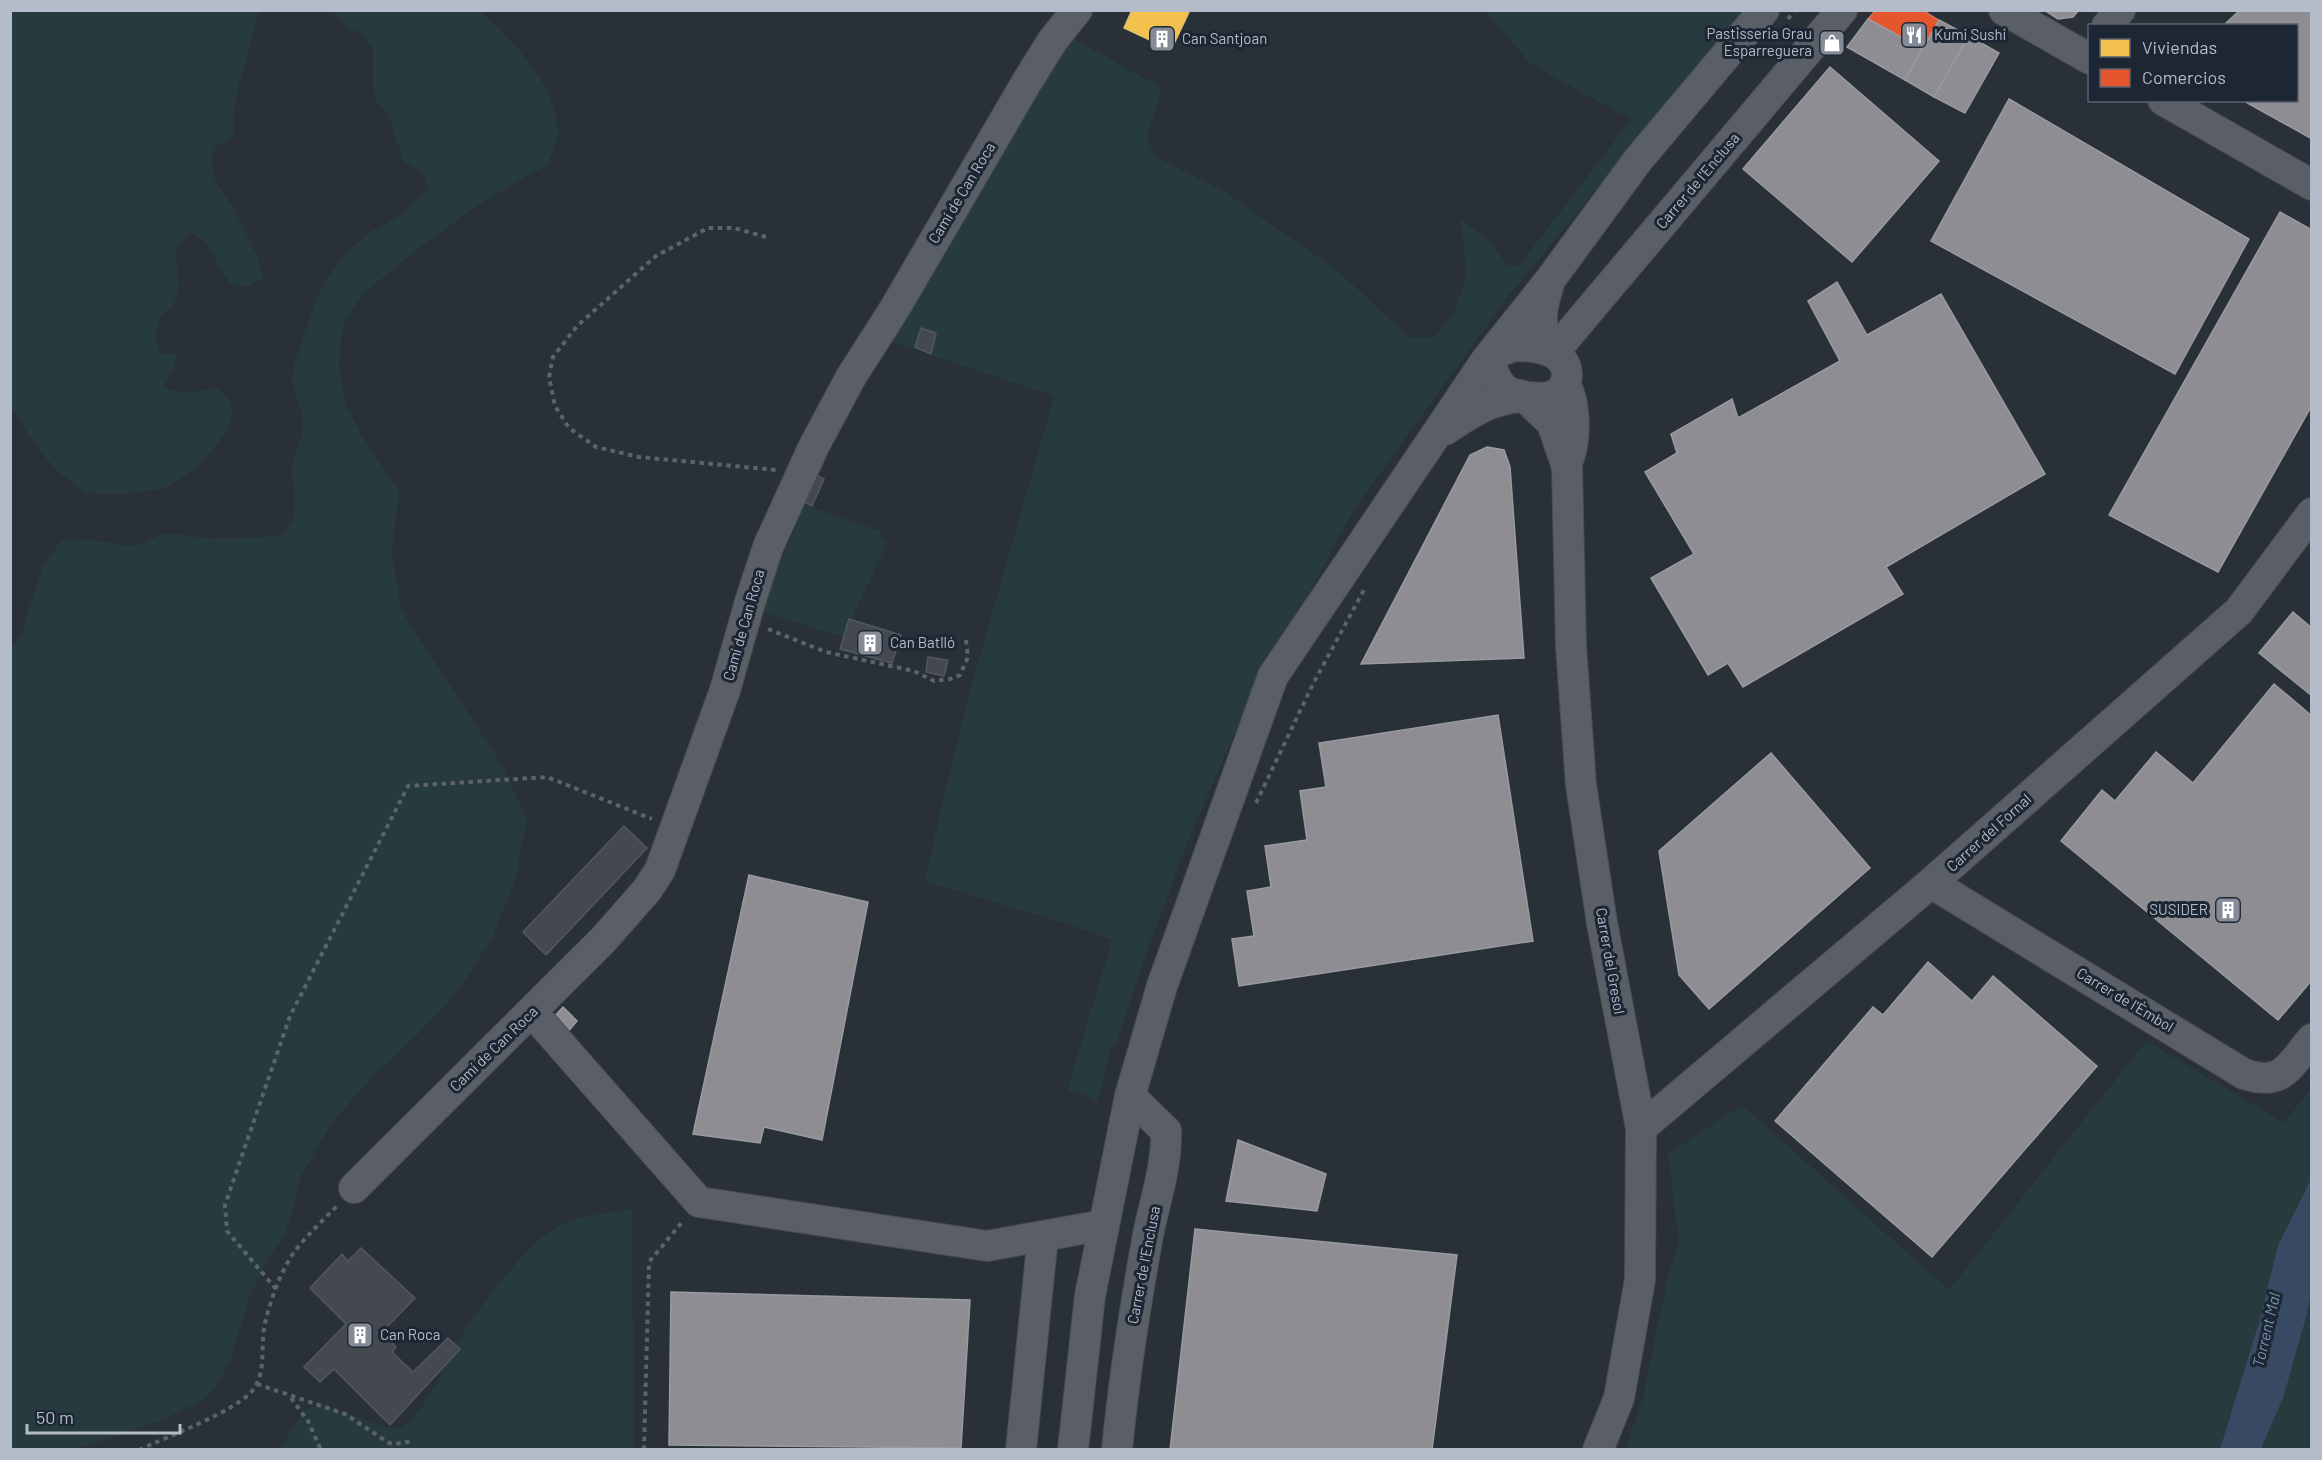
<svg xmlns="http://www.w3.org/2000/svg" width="2322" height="1460" viewBox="0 0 2322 1460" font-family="Barlow,sans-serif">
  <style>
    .green { fill: #273a3e }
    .water { fill: #384963 }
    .homes { fill: #f2c14e; stroke: #dfc073; stroke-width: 1.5 }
    .shops { fill: #e4572e; stroke: #d6755c; stroke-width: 1.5 }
    .industry { fill: #8d8d92; stroke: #999ba2; stroke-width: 1.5 }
    .building { fill: #444950; stroke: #52575f; stroke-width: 1.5 }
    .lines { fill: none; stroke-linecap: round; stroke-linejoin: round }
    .minor-casing { stroke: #484c53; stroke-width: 32 }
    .path { stroke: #5d636a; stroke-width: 4; stroke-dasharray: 4.5 4.5; stroke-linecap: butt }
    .minor { stroke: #5a5e66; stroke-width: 30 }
    .labels { text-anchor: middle; stroke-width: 6; stroke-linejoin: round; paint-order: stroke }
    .poi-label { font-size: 15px; fill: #b4bcc9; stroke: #1d2633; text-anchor: start }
    .street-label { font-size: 15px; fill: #b4bcc9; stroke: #1d2633 }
    .water-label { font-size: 16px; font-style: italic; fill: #7c92b1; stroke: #1d2633 }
  </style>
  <rect width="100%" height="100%" fill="#2a3038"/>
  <g class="green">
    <path d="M10,11H259L246,64L239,82L233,118V137L216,146L211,162L215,180L234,209L259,260L263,278L248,287L230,284L204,241L189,232L176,249L179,286L174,305L160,317L156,336L159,353L177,354L173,371L163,387L182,393L218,388C221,392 228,397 230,402C241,431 192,475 168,486C155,492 105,497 91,493C71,488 42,456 31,438C24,428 19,416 11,408Z"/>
    <path d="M332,11H480C515,43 554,81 558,132C559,142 550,157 546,166L514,183L477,206L419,248L363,294L342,327L339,367L346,405L362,436L399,491L392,550L401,610L502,765L527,820L515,881L492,938L459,990L417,1035L372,1077L332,1123L301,1176L285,1236L271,1254L249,1298L230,1362L219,1382L205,1399L166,1418L126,1433L74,1449H11V648L21,636L42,569L60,541L93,540L127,546L144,543L159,535L176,534L211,539L282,536L293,520L295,502L291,466L302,434V415L292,382L294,364L312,310L326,280L346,252L372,231L403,214L429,187L421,170L404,162L388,114L377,102L373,86V50L363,34L346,27Z"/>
    <path d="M1485,11H1743L1506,299L1353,511L1233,737L1190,836L1142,965L1116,1045L1110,1049L1098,1103L1090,1097L1067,1090L1112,940L1067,924L924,881L969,694L1054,396L881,338L1069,36L1162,88L1147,137L1153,152L1162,160L1225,192L1338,271L1409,337L1433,338L1454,312L1467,274L1460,218L1490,241L1507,265L1518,267L1632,118L1617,112L1531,64Z"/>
    <path d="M805,505L880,531L887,543L843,637L760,611Z"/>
    <path d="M2146,1041L2284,1123L2311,1088V1179L2278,1245L2260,1319L2220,1449L1625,1450L1643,1397L1668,1276L1679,1245L1668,1154L1742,1105L1949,1290Z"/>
    <path d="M632,1209L634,1449L279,1450L304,1410L320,1404L385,1427L403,1428C428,1405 441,1374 457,1344C474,1312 529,1240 561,1225C583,1215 609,1213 632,1209Z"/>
    <path d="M2311,1287V1449L2261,1450C2283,1397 2302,1343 2311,1287Z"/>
  </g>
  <path class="water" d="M2311,1179L2312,1287L2307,1314L2283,1398L2261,1449H2220L2260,1319L2278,1245Z"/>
  <path class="homes" d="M1132,10H1190L1171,50L1124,28Z"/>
  <path class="shops" d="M1876,10H1922L1940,21L1923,49L1868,19Z"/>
  <g class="industry">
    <path d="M2044,10H2079L2073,17L2058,19Z"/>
    <path d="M2240,10H2312V139L2242,100H2296V26H2223Z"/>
    <path d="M1868,19L1923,49L1905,80L1847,47Z"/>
    <path d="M1939,20L1969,36L1934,97L1905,80Z"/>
    <path d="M1969,36L1999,53L1965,113L1934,97Z"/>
    <path d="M1830,67L1939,161L1852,262L1743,169Z"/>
    <path d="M2009,99L2249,239L2175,374L1931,241Z"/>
    <path d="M2280,212L2312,230V405L2218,572L2109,515Z"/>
    <path d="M1837,282L1867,335L1941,294L2045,474L1886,567L1903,594L1743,687L1728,663L1708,675L1651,578L1694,554L1645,472L1677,453L1671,434L1732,399L1738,418L1840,361L1808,301Z"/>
    <path d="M1487,447L1504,450L1510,467L1524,658L1361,664L1470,455Z"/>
    <path d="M2293,612L2312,628V696L2259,653Z"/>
    <path d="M2274,684L2312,716V980L2278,1020L2061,841L2102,790L2115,801L2156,752L2193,783Z"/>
    <path d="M1498,715L1533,941L1239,986L1232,939L1254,936L1247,891L1271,887L1265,846L1307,840L1300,791L1326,787L1319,743Z"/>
    <path d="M1771,753L1870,868L1709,1009L1679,975L1659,851Z"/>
    <path d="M749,875L868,902L822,1140L764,1127L760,1143L693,1134Z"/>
    <path d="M1928,962L1972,1001L1993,976L2097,1066L1932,1257L1775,1121L1873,1007L1883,1015Z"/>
    <path d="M563,1007L577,1021L566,1034L552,1019Z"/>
    <path d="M1238,1140L1326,1174L1317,1211L1226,1201Z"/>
    <path d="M1195,1229L1457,1255L1432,1450H1170Z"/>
    <path d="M671,1292L970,1300L961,1448L669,1445Z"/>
  </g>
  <g class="building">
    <path d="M921,328L936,333L931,354L915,347Z"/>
    <path d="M812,473L824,479L812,506L800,500Z"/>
    <path d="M849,619L901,635L892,663L840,649Z"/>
    <path d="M928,657L948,660L944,676L926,672Z"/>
    <path d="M624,826L647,848L546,955L523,932Z"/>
    <path d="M361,1248L415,1298L382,1332L396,1347L392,1352L413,1372L448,1338L460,1349L390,1425L334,1369L320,1382L304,1367L346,1324L310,1288L342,1254L348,1261Z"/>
  </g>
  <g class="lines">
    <defs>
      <g id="minor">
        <path d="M2004,10L2090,59"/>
        <path d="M2107,26L2120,10"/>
        <path d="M2163,100L2312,185"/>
        <path d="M1549,284C1540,312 1537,328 1554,352L1842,10"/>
        <path d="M1565,384C1576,404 1576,436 1569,458"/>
        <path d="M1445,430C1469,414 1491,399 1520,397C1534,396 1548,402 1560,391C1565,387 1566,381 1567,375C1567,350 1536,346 1517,346C1506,347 1497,353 1487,359L1497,380L1503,388L1510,393L1524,396L1552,423L1567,467L1571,646L1581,785L1602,923L1641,1128L1640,1280L1619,1398L1598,1450"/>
        <path d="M1931,883L2244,1074C2283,1087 2289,1066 2312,1039"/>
        <path d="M532,1012L699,1202L987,1246L1104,1225"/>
        <path d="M1641,1128L1931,883L2239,611L2312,513"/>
        <path d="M354,1188L603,940L647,890L660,870L725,690L750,602L768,547L814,446L851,377L895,308L1028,80L1053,40L1077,10"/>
        <path d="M1021,1450L1043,1236"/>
        <path d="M1073,1450L1090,1296L1130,1096L1162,986L1273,676L1487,359L1550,280L1638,160L1764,10"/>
        <path d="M1117,1450C1124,1377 1135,1307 1148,1235C1155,1200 1167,1167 1166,1131L1130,1096"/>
      </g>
    </defs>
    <use href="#minor" class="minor-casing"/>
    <g class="path">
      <path d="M1788,19L1795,10"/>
      <path d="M766,237L734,228H708L656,256L577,326L553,357L549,377L555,406L569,428L596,447L639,457L776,470"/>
      <path d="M768,629L826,652L914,671L934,681L950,679L960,675L968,657L966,640"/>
      <path d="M1256,803L1313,684L1365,588"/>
      <path d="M276,1289L227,1231L225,1205L290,1016L408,786L547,777L652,819"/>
      <path d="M257,1384L345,1414L389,1443L395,1444L413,1441"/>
      <path d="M291,1398L308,1421L321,1450"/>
      <path d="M139,1450C166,1437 235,1412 253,1390C267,1372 260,1344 265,1323C271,1299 280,1272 295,1251C308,1234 324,1219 339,1204"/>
      <path d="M644,1450L649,1262L683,1221"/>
    </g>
    <use href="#minor" class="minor"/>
  </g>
  <defs>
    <symbol id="restaurant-square" viewBox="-11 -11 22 22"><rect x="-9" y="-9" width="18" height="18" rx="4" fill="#848b96" stroke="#1d2633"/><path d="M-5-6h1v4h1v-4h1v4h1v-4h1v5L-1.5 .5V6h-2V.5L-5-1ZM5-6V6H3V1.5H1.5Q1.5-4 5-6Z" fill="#fff"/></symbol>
    <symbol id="building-square" viewBox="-11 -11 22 22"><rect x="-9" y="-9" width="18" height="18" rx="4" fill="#848b96" stroke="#1d2633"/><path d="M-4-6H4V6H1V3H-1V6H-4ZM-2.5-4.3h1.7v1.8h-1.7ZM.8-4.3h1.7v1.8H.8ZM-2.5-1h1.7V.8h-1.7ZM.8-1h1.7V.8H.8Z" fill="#fff"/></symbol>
    <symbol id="shop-square" viewBox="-11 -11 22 22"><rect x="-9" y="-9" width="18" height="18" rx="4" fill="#848b96" stroke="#1d2633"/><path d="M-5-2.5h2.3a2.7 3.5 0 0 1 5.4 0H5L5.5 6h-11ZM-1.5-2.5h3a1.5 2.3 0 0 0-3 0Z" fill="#fff"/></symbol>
  </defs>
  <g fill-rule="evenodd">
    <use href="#restaurant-square" x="1899" y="20" width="30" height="30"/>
    <use href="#building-square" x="1147" y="24" width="30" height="30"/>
    <use href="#shop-square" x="1817" y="28" width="30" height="30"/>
    <use href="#building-square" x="855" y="628" width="30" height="30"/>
    <use href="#building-square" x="2213" y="895" width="30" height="30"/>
    <use href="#building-square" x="345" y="1320" width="30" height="30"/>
  </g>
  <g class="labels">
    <g class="poi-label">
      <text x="1812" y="39" text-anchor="end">Pastisseria Grau<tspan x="1812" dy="17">Esparreguera</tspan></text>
      <text x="1934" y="40">Kumi Sushi</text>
      <text x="1182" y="44">Can Santjoan</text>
      <text x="890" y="648">Can Batlló</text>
      <text x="2208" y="915" text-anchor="end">SUSIDER</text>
      <text x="380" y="1340">Can Roca</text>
    </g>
    <g class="street-label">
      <text transform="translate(1698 181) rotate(-50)" y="5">Carrer de l'Enclusa</text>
      <text transform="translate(962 193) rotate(-59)" y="5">Camí de Can Roca</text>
      <text transform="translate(744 625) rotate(-74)" y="5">Camí de Can Roca</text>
      <text transform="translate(1989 833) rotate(-42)" y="5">Carrer del Fornal</text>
      <text transform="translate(1610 961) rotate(80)" y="5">Carrer del Gresol</text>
      <text transform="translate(2125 1000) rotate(31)" y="5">Carrer de l'Èmbol</text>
      <text transform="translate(494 1049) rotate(-44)" y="5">Camí de Can Roca</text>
      <text transform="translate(1144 1265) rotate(-79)" y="5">Carrer de l'Enclusa</text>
    </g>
    <g class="water-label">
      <text transform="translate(2266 1330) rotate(-77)" y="6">Torrent Mal</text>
    </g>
  </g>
  <rect width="2322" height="1460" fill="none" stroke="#b4bcc9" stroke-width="24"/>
  <rect x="2088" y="24" width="210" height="78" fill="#1d2633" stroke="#59626f" stroke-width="1.5"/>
  <rect x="2100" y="39" width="30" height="18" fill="#f2c14e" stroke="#59626f" stroke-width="1.5"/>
  <text x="2142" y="54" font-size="18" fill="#b4bcc9">Viviendas</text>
  <rect x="2100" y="69" width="30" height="18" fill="#e4572e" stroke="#59626f" stroke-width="1.5"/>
  <text x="2142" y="84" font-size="18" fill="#b4bcc9">Comercios</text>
  <path d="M27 1424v9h153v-9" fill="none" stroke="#b4bcc9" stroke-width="3"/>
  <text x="36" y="1424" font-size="18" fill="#b4bcc9" stroke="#1d2633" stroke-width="4.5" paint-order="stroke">50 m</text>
</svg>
